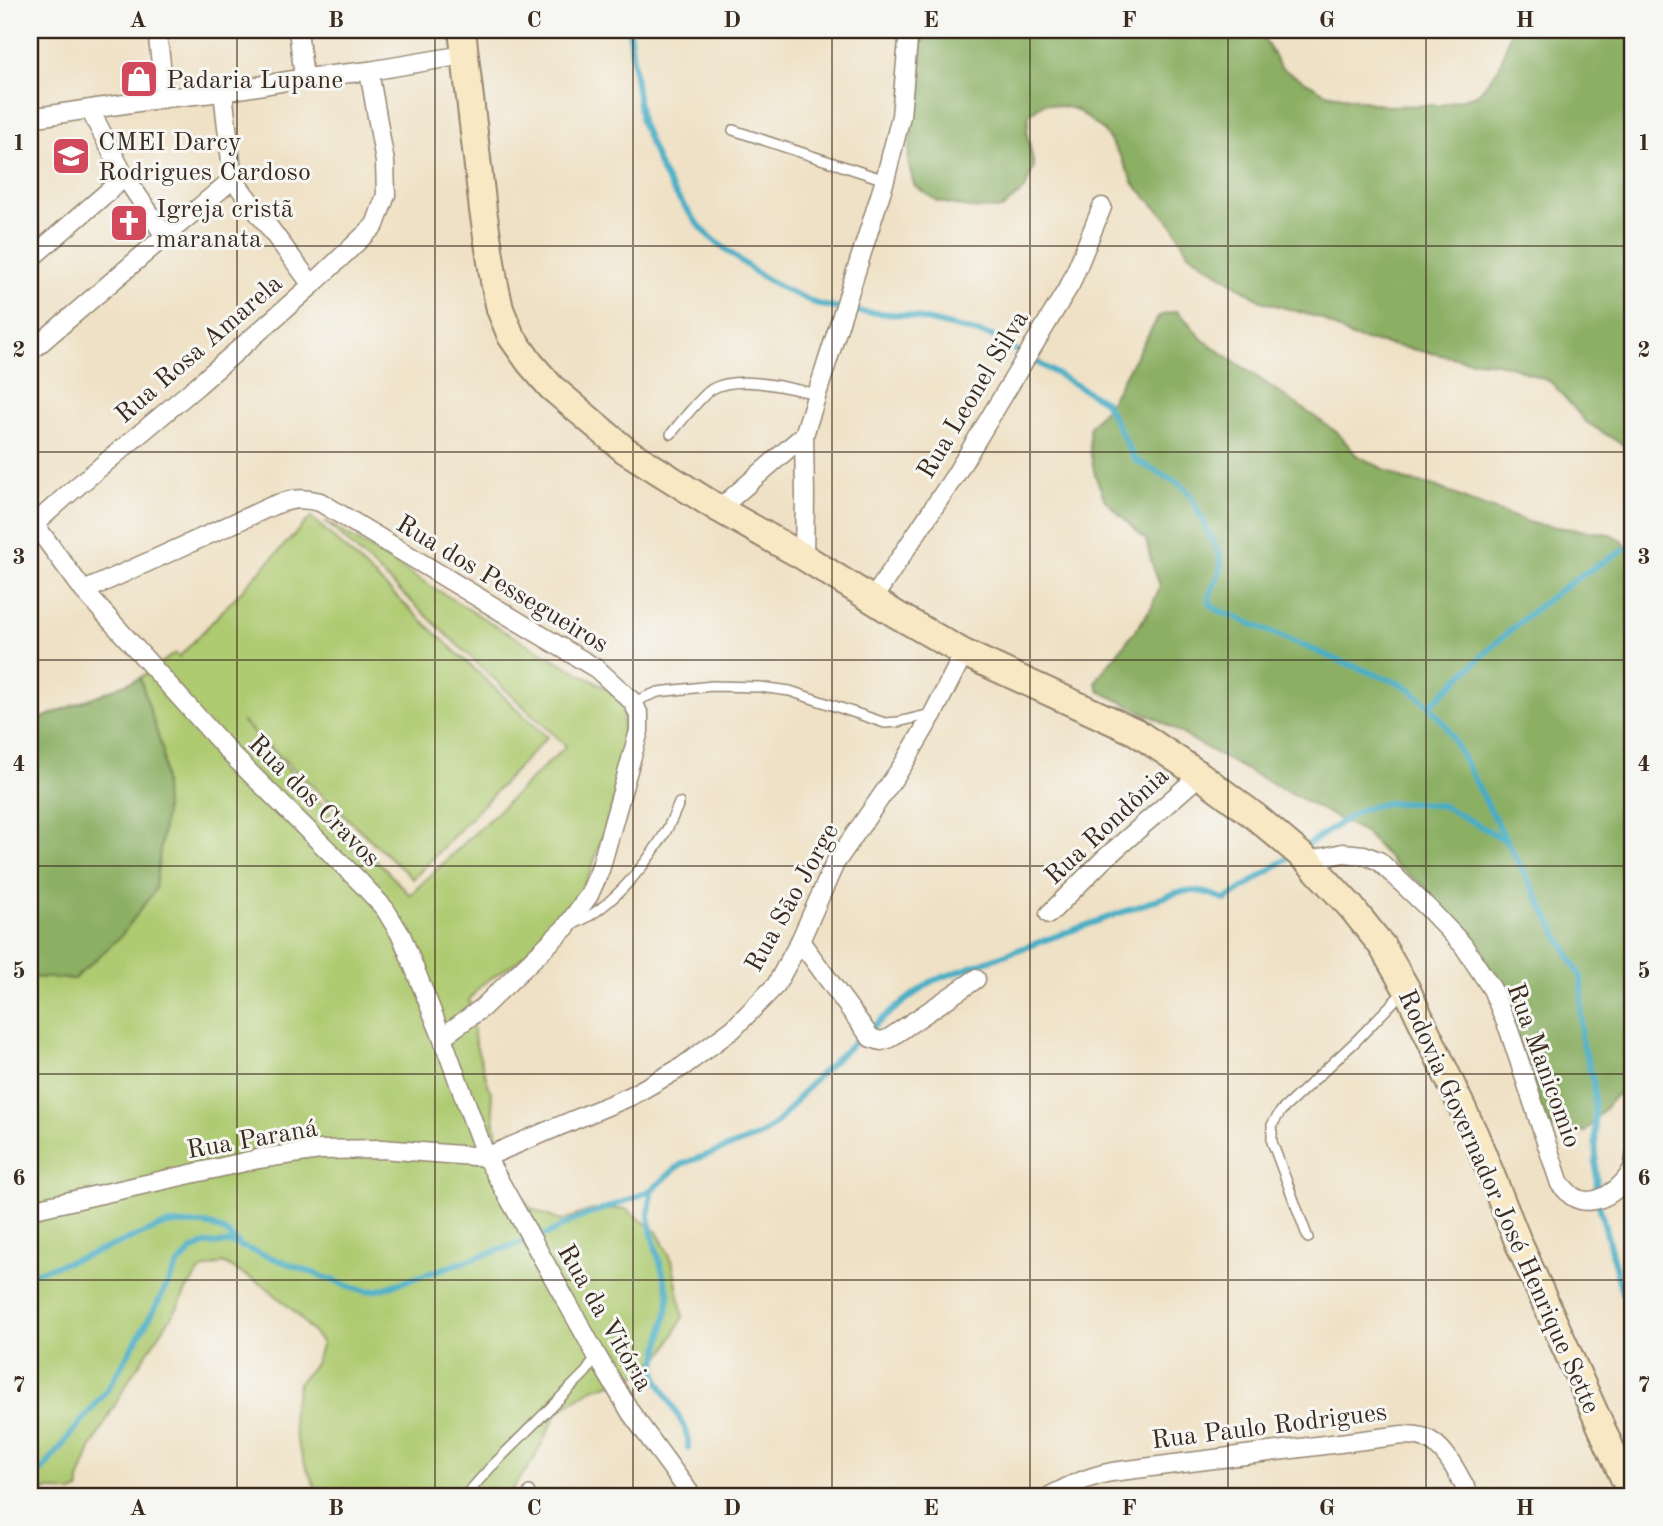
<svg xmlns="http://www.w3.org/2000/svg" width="1663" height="1526" viewBox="0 0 1663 1526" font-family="'Old Standard TT',serif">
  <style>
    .green { fill: #afcb71; stroke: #757a48; stroke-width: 2 }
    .forest { fill: #8baf63; stroke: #636c40; stroke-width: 2 }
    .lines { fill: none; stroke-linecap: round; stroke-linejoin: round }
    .stream { stroke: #46adc5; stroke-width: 6 }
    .lane-casing { stroke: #958672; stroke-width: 12 }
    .street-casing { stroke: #958672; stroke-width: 21 }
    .secondary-casing { stroke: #958672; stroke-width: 30 }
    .lane { stroke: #fff; stroke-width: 9 }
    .street { stroke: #fff; stroke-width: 18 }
    .secondary { stroke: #f8e8c3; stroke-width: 26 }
    .grid { fill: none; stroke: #3b2a1e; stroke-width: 2; stroke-opacity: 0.55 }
    .labels { text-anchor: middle; stroke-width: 6; stroke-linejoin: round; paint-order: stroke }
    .poi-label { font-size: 26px; fill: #3b2a1e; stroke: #f6f6f2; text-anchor: start }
    .street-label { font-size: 26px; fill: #3b2a1e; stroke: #f6f6f2 }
    .neatline { fill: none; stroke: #3b2a1e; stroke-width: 2.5 }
    .grid-label { font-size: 23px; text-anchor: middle; font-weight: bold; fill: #3b2a1e }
  </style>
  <rect width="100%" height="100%" fill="#f6f6f2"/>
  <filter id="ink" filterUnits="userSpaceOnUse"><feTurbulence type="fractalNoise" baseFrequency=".0143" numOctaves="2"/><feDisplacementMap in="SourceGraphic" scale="14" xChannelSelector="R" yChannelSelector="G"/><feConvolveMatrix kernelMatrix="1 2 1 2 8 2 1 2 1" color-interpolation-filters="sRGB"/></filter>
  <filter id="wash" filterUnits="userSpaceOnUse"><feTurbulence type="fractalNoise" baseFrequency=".00686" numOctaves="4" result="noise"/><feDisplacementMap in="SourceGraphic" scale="28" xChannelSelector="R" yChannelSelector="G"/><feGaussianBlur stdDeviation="1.57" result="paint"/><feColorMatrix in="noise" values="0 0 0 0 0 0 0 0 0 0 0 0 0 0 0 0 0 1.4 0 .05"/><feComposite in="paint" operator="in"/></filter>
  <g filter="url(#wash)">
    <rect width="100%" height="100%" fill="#efe1c5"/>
    <g class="green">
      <path d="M1625,386L1633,389V423L1624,412L1619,395Z"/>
      <path d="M311,517L547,737L413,879L242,721L410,895L566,746L325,521L504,631L611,691L623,709V753L615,799L590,873L572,909L523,957L481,985L469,1000L475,1042L491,1093L496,1133L507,1175L530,1208L560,1221L595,1209H626L657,1232L672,1260L683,1317L666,1350L639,1374L593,1389L558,1411L533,1461L507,1496H319L304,1462L295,1436L292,1412L299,1382L315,1364L322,1343L296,1313L265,1286L223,1263L202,1269L188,1287L178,1307L130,1378L92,1446L79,1481V1490L72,1493L47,1489L40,1496H30V977L74,979L165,813L163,752L140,678L175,653L179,657Z"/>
    </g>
    <g class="forest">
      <path d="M923,30H1259L1281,68L1326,93L1386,106L1441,105L1477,95L1499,68L1511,30H1633V389L1625,386L1619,395L1624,412L1633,423V445L1628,448L1586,422L1551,382L1516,368L1497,363L1466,360L1351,337L1320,318L1261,301L1188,253L1173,225L1134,184L1121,157L1102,129L1075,109L1045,103L1029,114L1027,134L1034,167L1025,189L1002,209L968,208L937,201L914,185L908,162Z"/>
      <path d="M1176,311L1187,321L1202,339L1338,433L1356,455L1407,481L1432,485L1470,501L1534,524L1609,534L1622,540L1633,561V1068L1631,1078L1585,1132L1558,1131L1547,1124L1540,1115L1529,1062L1517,1037L1506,1000L1485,965L1466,938L1424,886L1394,864L1366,833L1224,758L1153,717L1099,691L1096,682L1100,675L1141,623L1152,606L1160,586L1152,564L1146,540L1105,500L1095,475L1090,451L1089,428L1109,403L1159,316Z"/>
      <path d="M140,678L163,752L165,813L155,890L121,936L74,979L30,977V723Z"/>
    </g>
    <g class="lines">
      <g class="stream">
        <path d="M629,30L641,121L661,170L673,191L697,223L710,237L755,272L782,288L817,304L848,311L905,315L992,336L1105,402L1135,460L1180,484L1190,494L1220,556C1227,586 1185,602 1231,615L1335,659L1401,684L1410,689L1429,706L1445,724L1510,847L1581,977L1582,987L1581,1036L1594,1085L1597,1197L1622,1293L1633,1304"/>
        <path d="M1429,706C1470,669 1511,626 1555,594C1579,575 1607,560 1633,545"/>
        <path d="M1303,848L1358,811L1377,805L1387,803H1418L1444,806L1505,840"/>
        <path d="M651,1190L649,1215L651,1231L669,1295L668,1307L655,1368L659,1382L685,1428L688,1441V1448"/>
        <path d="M30,1274L89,1255L167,1224H205L213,1226L227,1233L238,1243"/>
        <path d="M30,1485L107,1390L153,1312L177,1266L191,1251L204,1244L232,1243L354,1288L368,1291L379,1290L550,1233C580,1214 616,1207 647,1192C661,1185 669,1172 682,1164L759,1136C782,1123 797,1097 816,1078C852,1043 891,1010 932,981L1178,892C1197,889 1208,892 1225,900L1291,856"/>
      </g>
    </g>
  </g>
  <g filter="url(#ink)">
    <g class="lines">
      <defs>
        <g id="lane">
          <path d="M733,130L885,180"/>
          <path d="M671,434C679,424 703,394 712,389C739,374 789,388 816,394"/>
          <path d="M633,702L658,692L712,686L760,687L790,691L885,723L898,722L931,714"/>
          <path d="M571,925C607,912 642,870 662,838C669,827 674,815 679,803"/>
          <path d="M1628,1172L1633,1143"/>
          <path d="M1308,1238L1272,1142V1125L1281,1111L1356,1041L1403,992"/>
          <path d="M529,1491L531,1496"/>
          <path d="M465,1496L490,1468L586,1372L597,1356"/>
        </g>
        <g id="street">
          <path d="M157,30L165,98"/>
          <path d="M298,30L304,78"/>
          <path d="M223,92L233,179L312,285"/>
          <path d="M90,110L125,177L165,236"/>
          <path d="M30,118L165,98L223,92L304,78L369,71L464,55"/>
          <path d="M30,259L125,177"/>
          <path d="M30,352L165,236L233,179"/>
          <path d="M719,509L804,435"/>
          <path d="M35,525L84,591L231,754L361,883L385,909L402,937L442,1037L486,1157L597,1356L631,1413L692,1496"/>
          <path d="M30,528L67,495L197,386L312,285L375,225L386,195L385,162L369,71"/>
          <path d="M804,557L805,497L804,435L885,180L901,116L909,30"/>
          <path d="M84,591L274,505C292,499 301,497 320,502L597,669L633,702L639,715V731L600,870L589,895L566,927L482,1008L442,1037"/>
          <path d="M872,600L956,474L1071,283L1102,207"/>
          <path d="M1308,861L1343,853L1364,855L1379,861L1429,909L1463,945L1492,989L1509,1030L1560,1184C1564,1187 1568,1193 1572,1196C1594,1211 1624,1188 1633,1168"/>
          <path d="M1049,914L1103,860L1200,775"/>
          <path d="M800,941L871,1038L881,1041L888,1039L976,979"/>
          <path d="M30,1210L258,1159L320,1150L382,1149L486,1157L631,1096L682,1067L733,1029L776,985L800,941L835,863L903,765L933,714L964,653"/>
          <path d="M1050,1496C1070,1485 1089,1476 1112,1472L1403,1435C1410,1435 1418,1435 1425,1438C1447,1447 1459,1477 1470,1496"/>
        </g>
        <path id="secondary" d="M462,30L483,210L494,281L500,309L511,336L530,363L551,387L625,450L719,509L804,557L897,615L964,653L1136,732L1200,775L1256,817L1308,861L1351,907L1382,946L1406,988L1475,1135L1519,1244L1632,1496"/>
      </defs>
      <use href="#lane" class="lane-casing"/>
      <use href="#street" class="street-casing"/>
      <use href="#secondary" class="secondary-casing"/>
      <use href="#lane" class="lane"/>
      <use href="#street" class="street"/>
      <use href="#secondary" class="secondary"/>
    </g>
  </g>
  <path class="grid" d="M237,30V1496M435,30V1496M633,30V1496M832,30V1496M1030,30V1496M1228,30V1496M1426,30V1496M30,246H1633M30,452H1633M30,660H1633M30,866H1633M30,1074H1633M30,1280H1633"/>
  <defs>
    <symbol id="shop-square" viewBox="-11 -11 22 22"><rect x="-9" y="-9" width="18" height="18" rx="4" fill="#d1495b" stroke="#f6f6f2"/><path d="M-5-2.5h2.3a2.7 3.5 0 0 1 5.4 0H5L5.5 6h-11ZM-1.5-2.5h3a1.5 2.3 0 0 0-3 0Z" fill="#fff"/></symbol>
    <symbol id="school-square" viewBox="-11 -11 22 22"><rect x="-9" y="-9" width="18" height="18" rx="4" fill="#d1495b" stroke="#f6f6f2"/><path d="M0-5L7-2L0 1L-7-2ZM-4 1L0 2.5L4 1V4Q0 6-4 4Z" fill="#fff"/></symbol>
    <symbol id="church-square" viewBox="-11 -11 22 22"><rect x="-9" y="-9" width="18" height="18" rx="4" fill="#d1495b" stroke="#f6f6f2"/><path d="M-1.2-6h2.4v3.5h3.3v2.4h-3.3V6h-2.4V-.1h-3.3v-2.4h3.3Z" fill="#fff"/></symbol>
  </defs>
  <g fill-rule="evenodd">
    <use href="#shop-square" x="117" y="57" width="44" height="44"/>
    <use href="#school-square" x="49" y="134" width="44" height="44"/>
    <use href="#church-square" x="107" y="201" width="44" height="44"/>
  </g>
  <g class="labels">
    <g class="poi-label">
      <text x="166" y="88">Padaria Lupane</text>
      <text x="98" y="150">CMEI Darcy<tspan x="98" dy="30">Rodrigues Cardoso</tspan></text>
      <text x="156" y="217">Igreja cristã<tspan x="156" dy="30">maranata</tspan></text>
    </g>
    <g class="street-label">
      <text transform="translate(198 348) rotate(-41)" y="9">Rua Rosa Amarela</text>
      <text transform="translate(972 394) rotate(-59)" y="9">Rua Leonel Silva</text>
      <text transform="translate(503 583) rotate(31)" y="9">Rua dos Pessegueiros</text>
      <text transform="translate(315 800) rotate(45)" y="9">Rua dos Cravos</text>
      <text transform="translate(1106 825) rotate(-43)" y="9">Rua Rondônia</text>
      <text transform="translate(791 897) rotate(-61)" y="9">Rua São Jorge</text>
      <text transform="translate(1545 1065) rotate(70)" y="9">Rua Manicomio</text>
      <text transform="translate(252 1138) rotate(-10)" y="9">Rua Paraná</text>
      <text transform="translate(1500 1201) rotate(66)" y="9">Rodovia Governador José Henrique Sette</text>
      <text transform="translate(606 1317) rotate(60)" y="9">Rua da Vitória</text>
      <text transform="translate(1269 1425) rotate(-7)" y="9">Rua Paulo Rodrigues</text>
    </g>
  </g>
  <rect width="1663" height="1526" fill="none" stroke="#f6f6f2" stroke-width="77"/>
  <rect x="38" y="38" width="1586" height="1450" class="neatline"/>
  <g class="grid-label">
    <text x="138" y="27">A</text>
    <text x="336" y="27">B</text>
    <text x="534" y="27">C</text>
    <text x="732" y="27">D</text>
    <text x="931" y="27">E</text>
    <text x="1129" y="27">F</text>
    <text x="1327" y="27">G</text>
    <text x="1525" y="27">H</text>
    <text x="19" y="150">1</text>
    <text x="1644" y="150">1</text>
    <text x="19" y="357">2</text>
    <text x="1644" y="357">2</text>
    <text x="19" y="564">3</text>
    <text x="1644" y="564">3</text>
    <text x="19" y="771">4</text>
    <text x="1644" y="771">4</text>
    <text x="19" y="978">5</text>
    <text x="1644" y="978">5</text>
    <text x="19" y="1185">6</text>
    <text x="1644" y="1185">6</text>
    <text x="19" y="1392">7</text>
    <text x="1644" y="1392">7</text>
    <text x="138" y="1515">A</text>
    <text x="336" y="1515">B</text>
    <text x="534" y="1515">C</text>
    <text x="732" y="1515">D</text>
    <text x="931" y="1515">E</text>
    <text x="1129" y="1515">F</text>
    <text x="1327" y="1515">G</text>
    <text x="1525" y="1515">H</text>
  </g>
</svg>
